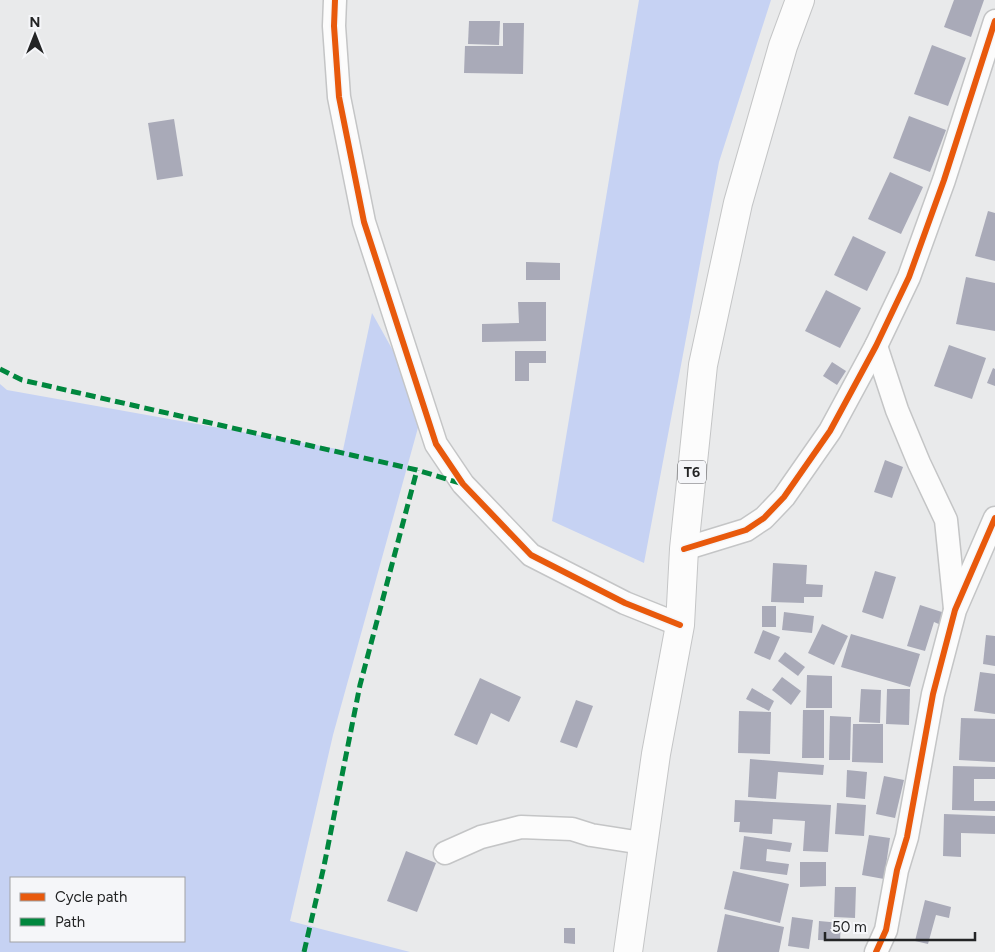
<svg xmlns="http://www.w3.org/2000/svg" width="995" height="952" viewBox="0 0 995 952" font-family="Figtree,sans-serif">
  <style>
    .green { fill: #c6d2f3; fill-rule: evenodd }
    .building { fill: #a9aab8 }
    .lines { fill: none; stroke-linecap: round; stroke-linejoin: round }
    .minor-casing { stroke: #c4c5c6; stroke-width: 25 }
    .trunk-casing { stroke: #c4c5c6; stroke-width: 30 }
    .minor { stroke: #fcfcfc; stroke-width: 22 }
    .trunk { stroke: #fcfcfc; stroke-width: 28 }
    .quiet { stroke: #00873e; stroke-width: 5; stroke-dasharray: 10 5; stroke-linecap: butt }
    .cycleway-casing { stroke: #f5f6f9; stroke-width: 9 }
    .cycleway { stroke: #e8590c; stroke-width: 6 }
    .labels { text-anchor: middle; stroke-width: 5; stroke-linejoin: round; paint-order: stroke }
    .shield { fill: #f5f6f9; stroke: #626365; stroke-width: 1 }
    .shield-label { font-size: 14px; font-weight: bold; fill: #232425 }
  </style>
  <rect width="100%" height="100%" fill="#e9eaeb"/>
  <g class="green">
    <path d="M639,0H771L719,162L644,563L552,521Z"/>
    <path d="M372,313L424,406L333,735L290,921L410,952H0V384L7,390L343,450ZM11,878H184V941H11Z"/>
  </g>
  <g class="building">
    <path d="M954,0H984L971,37L944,27Z"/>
    <path d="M469,21H500L499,45L468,44Z"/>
    <path d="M503,23H524L523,74L464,73L465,46H503Z"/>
    <path d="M932,45L966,58L948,106L914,94Z"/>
    <path d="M909,116L946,130L930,172L893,158Z"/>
    <path d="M174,119L183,176L157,180L148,123Z"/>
    <path d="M890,172L923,187L901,234L868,219Z"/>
    <path d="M988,211L995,213V261L975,256Z"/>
    <path d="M853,236L886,252L867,291L834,275Z"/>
    <path d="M526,262L560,263V280H526Z"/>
    <path d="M966,277L995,283V331L956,324Z"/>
    <path d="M826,290L861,308L840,348L805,331Z"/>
    <path d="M518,302H546V341L482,342V324L519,323Z"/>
    <path d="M949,345L986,358L972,399L934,386Z"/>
    <path d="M515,351H546V363H529V381H515Z"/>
    <path d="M832,362L846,371L837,385L823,376Z"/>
    <path d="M993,368L995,369V386L987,383Z"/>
    <path d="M885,460L903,467L892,498L874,492Z"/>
    <path d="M773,563L807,565L806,584L823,585L822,597H804V603L771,602Z"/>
    <path d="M875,571L896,577L883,619L862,612Z"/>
    <path d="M920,605L945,613L941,625L934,622L925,651L907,646Z"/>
    <rect x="762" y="606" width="14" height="21"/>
    <path d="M784,612L814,616L812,633L782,630Z"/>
    <path d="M822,624L848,636L834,665L808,653Z"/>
    <path d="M763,630L780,637L770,660L754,653Z"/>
    <path d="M851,634L920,654L910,687L841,667Z"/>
    <path d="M986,635L995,636V666L983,664Z"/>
    <path d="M785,652L805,667L798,676L778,661Z"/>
    <path d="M980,672L995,674V714L974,711Z"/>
    <path d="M807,675L832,676V708H806Z"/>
    <path d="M782,677L801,691L791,705L772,690Z"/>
    <path d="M480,678L521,697L509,722L491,713L477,745L454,735Z"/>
    <path d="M752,688L774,701L769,711L746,699Z"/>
    <path d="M861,689L881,690L880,723L859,722Z"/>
    <path d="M887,689H910L909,725L886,724Z"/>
    <path d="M576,700L593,706L577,748L560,742Z"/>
    <path d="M803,710H824V758H802Z"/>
    <path d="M739,711L771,712L770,754L738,753Z"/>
    <path d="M830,716L851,717L850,760H829Z"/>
    <path d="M961,718L995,719V762L959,760Z"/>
    <path d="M853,724H883V763L852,762Z"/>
    <path d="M750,759L824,765L823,775L778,772L776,799L748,797Z"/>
    <path d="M953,766L995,767V779H974V801H995V811L952,810Z"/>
    <path d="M847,770L867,772L865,799L846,797Z"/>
    <path d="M884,776L904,780L895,818L876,814Z"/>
    <path d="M735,800L831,805L828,852L803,851L805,821L773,819L772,834L739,832L740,822H734Z"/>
    <path d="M837,803L866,805L864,836L835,834Z"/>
    <path d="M944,814L995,816V834L961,833V857L943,856Z"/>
    <path d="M869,835L890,838L884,879L862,875Z"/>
    <path d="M744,836L792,843L790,852L767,849L766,861L789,864L787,875L740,869Z"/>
    <path d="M406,851L436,863L417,912L387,901Z"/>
    <path d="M800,862H826V886L800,887Z"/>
    <path d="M733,871L789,884L780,923L724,909Z"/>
    <path d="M835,887H856L855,918L834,917Z"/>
    <path d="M925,900L951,907L949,918L936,915L928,944L915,941Z"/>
    <path d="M725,914L784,927L779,952H717Z"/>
    <path d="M792,917L813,920L809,949L788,946Z"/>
    <path d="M819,921L841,923L840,941L818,940Z"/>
    <path d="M564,928H575V944L564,943Z"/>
  </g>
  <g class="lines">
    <defs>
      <g id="minor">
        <path d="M335,0L334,26L339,97L364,222L436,444L463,484L531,555L625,603L680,625"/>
        <path d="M876,346L897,410L919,463L946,520L955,609"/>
        <path d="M684,549L746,530L764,518L784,497L830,431L876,346L909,277L944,180L995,21"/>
        <path d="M445,853L481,837L521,827L572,829L591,835L642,843"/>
        <path d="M876,952L886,930L897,870L907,837L933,694L955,610L995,518"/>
      </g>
      <path id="trunk" d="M628,952L656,754L680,625L684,549L703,365L738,203L783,46L800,0"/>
    </defs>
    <use href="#minor" class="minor-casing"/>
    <use href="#trunk" class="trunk-casing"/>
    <use href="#minor" class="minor"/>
    <use href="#trunk" class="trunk"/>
    <g class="quiet">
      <path d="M0,369L22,380L417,470L463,484"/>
      <path d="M304,952L324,866L360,685L417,470"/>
    </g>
    <defs>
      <g id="cycleway">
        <path d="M335,0L334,26L339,97L364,222L436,444L463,484L531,555L625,603L680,625"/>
        <path d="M684,549L746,530L764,518L784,497L830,431L876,346L909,277L944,180L995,21"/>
        <path d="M876,952L886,930L897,870L907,837L933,694L955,610L995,518"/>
      </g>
    </defs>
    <use href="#cycleway" class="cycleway-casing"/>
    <use href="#cycleway" class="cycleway"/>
  </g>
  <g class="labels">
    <rect class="shield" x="678" y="460.5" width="28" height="23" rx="4"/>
    <g class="shield-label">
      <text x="692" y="477">T6</text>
    </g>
  </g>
  <rect x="10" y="877" width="175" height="65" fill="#f5f6f9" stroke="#a1a2a4"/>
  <rect x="20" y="893" width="25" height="8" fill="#e8590c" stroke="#a1a2a4"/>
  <text x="55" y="902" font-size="15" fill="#232425">Cycle path</text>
  <rect x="20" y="918" width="25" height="8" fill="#00873e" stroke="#a1a2a4"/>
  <text x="55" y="927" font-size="15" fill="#232425">Path</text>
  <g transform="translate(35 35)" stroke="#f5f6f9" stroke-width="4" paint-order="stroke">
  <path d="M0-4L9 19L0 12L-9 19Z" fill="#232425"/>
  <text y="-8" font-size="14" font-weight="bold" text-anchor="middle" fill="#232425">N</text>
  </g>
  <path d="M825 932v8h150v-8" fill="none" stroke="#232425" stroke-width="2.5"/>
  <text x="832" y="932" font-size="15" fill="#232425" stroke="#f5f6f9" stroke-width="4" paint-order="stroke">50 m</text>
</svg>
